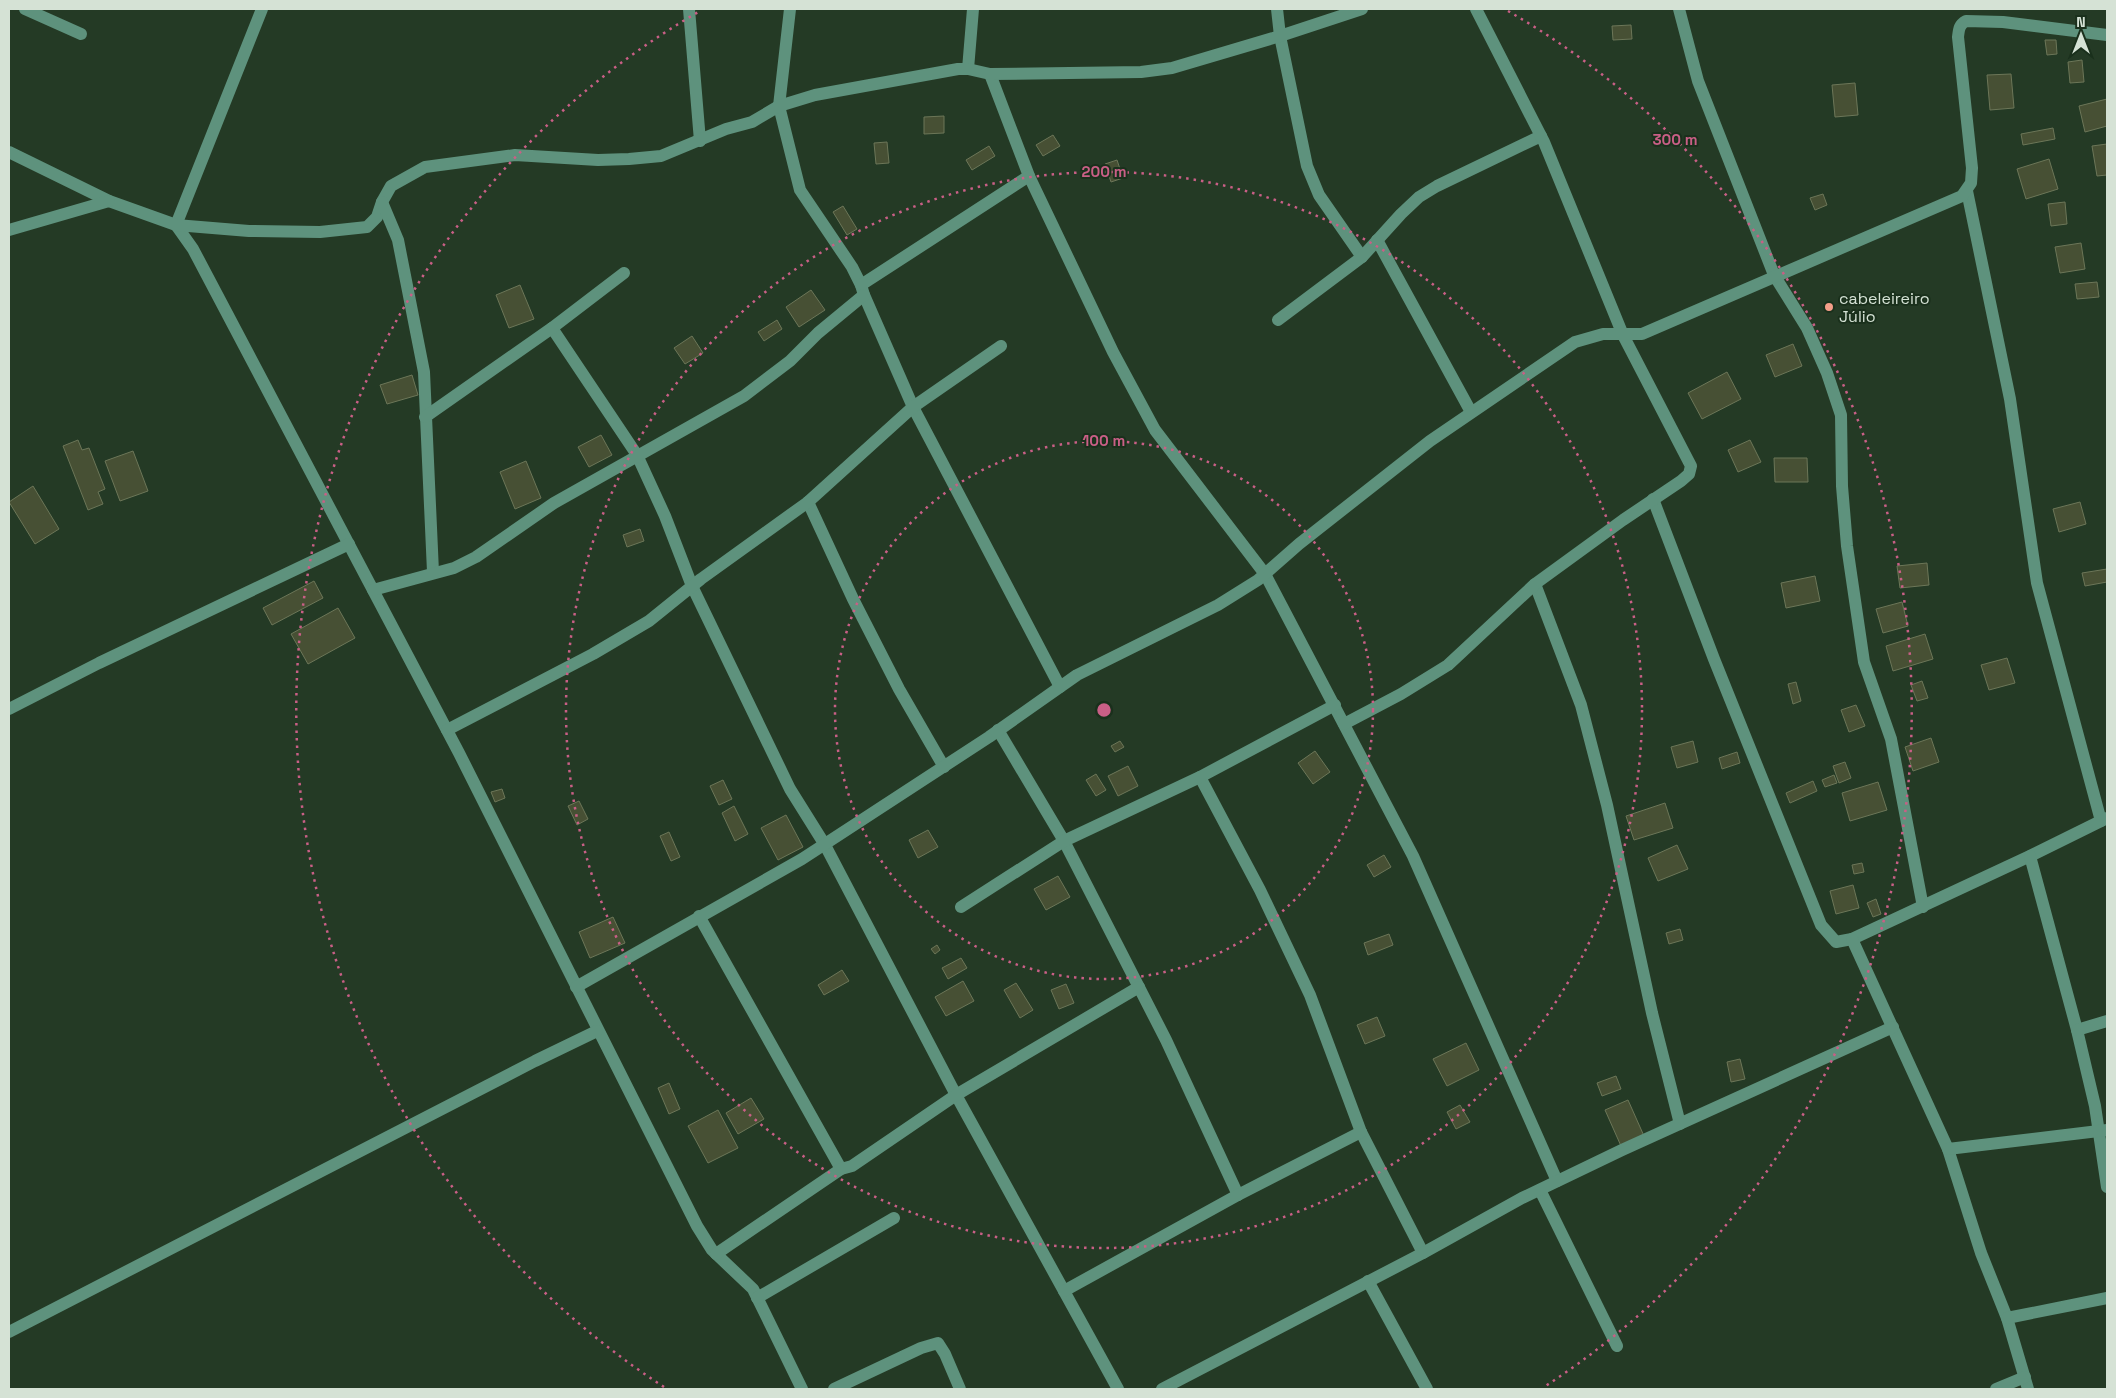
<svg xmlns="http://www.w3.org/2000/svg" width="2116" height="1398" viewBox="0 0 2116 1398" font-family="'Space Grotesk',sans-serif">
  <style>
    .building { fill: #475034; stroke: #6c7658 }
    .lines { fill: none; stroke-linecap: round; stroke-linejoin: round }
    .minor { stroke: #5e927d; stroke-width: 12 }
    .ring { fill: none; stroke: #c95f86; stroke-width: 2.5; stroke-dasharray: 2.5 5 }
    .poi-dot { fill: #f49e89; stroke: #1a301c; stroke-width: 2 }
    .labels { text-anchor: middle; stroke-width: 4; stroke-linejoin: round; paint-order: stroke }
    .poi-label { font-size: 16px; fill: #d5e2d5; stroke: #1a301c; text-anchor: start }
    .centre { fill: #c95f86; stroke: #1a301c; stroke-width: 2.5 }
    .ring-label { font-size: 15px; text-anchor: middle; font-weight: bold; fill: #c95f86; stroke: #1a301c; stroke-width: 4; stroke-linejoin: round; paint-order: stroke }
  </style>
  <rect width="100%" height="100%" fill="#243a25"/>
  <g class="building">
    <path d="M1631,25L1632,39L1613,40L1612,26Z"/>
    <path d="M2045,40H2056L2057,54L2047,55Z"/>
    <path d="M2082,60L2084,82L2070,83L2068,62Z"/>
    <path d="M2011,74L2014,108L1990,110L1987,75Z"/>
    <path d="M1855,83L1858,115L1835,117L1832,85Z"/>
    <path d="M2107,99V126L2085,132L2079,106Z"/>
    <path d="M944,116V133L924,134V117Z"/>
    <path d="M2053,128L2055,139L2023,145L2021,134Z"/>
    <path d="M1053,135L1060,146L1043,156L1036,145Z"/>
    <path d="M887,142L889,163L876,164L874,143Z"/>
    <path d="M2107,144V175L2097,176L2092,146Z"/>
    <path d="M989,146L995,156L972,170L966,160Z"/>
    <path d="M2049,159L2058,189L2026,199L2017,169Z"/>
    <path d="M1117,160L1123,178L1111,182L1105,164Z"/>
    <path d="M1823,194L1827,205L1815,210L1810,198Z"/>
    <path d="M2065,202L2067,224L2051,226L2048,204Z"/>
    <path d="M843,206L857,229L847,235L833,212Z"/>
    <path d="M2081,243L2085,269L2060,273L2055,247Z"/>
    <path d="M2097,282L2099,297L2077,299L2075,284Z"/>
    <path d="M520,285L534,319L509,328L496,295Z"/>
    <path d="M811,290L825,310L799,327L786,307Z"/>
    <path d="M777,320L782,329L764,341L758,332Z"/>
    <path d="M692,336L703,353L685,364L674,348Z"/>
    <path d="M1793,344L1802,366L1775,377L1766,355Z"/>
    <path d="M1727,372L1741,399L1702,419L1688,393Z"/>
    <path d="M412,375L418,395L387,404L380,385Z"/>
    <path d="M601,435L612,455L589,467L578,447Z"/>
    <path d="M78,440L82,450L89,448L105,489L98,492L103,504L88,510L63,446Z"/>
    <path d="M1750,440L1761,462L1738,472L1728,450Z"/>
    <path d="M133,451L148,491L120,501L105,461Z"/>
    <path d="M1774,458H1807L1808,482H1775Z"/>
    <path d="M526,461L541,498L515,509L500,472Z"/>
    <path d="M33,486L59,529L35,544L9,502Z"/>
    <path d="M2080,502L2086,524L2059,532L2053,509Z"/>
    <path d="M640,529L644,541L627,547L623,535Z"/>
    <path d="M1927,563L1929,585L1900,588L1897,566Z"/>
    <path d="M2107,569V582L2085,586L2082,573Z"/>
    <path d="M1815,576L1820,601L1786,608L1781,583Z"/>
    <path d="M314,581L323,598L272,625L263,608Z"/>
    <path d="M1902,602L1908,626L1883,633L1876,609Z"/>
    <path d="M338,608L355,638L308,664L291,634Z"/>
    <path d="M1925,634L1933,659L1893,671L1886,646Z"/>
    <path d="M2007,658L2015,683L1989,690L1981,665Z"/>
    <path d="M1922,681L1928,698L1917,701L1911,685Z"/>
    <path d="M1796,682L1801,701L1793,704L1788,684Z"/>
    <path d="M1856,705L1865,726L1849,732L1841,710Z"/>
    <path d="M1931,738L1939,762L1913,771L1905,747Z"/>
    <path d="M1120,741L1124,747L1115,752L1111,746Z"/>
    <path d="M1693,741L1698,762L1677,768L1671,747Z"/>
    <path d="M1315,751L1330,772L1313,784L1298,763Z"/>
    <path d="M1737,752L1740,763L1722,769L1719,758Z"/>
    <path d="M1845,762L1851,778L1839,783L1833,766Z"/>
    <path d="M1128,766L1138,786L1118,796L1108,776Z"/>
    <path d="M1096,774L1106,790L1096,796L1086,780Z"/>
    <path d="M1834,775L1837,783L1825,787L1822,780Z"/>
    <path d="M723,780L732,799L719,805L710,786Z"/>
    <path d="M1813,781L1817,791L1790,803L1786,793Z"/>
    <path d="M1878,782L1887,810L1850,821L1842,793Z"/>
    <path d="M502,789L505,798L495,802L491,792Z"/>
    <path d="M579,801L588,819L577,825L568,806Z"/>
    <path d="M1665,803L1673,828L1634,840L1626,816Z"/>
    <path d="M734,806L748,834L735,841L722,813Z"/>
    <path d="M786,815L803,847L778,860L761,828Z"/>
    <path d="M928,830L938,847L918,858L909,840Z"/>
    <path d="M669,832L680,857L671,861L660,836Z"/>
    <path d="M1677,845L1688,869L1658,881L1648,858Z"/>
    <path d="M1384,855L1391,867L1374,877L1367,865Z"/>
    <path d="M1862,863L1864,872L1854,874L1852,865Z"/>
    <path d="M1058,876L1070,897L1046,910L1034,889Z"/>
    <path d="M1853,885L1859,908L1836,914L1830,891Z"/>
    <path d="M1876,899L1881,914L1873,917L1867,903Z"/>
    <path d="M613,917L625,943L590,958L579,932Z"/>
    <path d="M1680,929L1683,940L1669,944L1666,933Z"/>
    <path d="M1389,934L1393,945L1368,955L1364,943Z"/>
    <path d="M937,945L940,950L935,954L931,949Z"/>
    <path d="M961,958L967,968L948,979L942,968Z"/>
    <path d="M842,970L849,981L824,995L818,985Z"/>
    <path d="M963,981L974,1001L946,1016L935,997Z"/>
    <path d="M1016,983L1033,1010L1020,1018L1004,990Z"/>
    <path d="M1066,984L1074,1003L1059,1009L1051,990Z"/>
    <path d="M1377,1017L1385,1036L1365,1044L1357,1025Z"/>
    <path d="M1466,1043L1479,1070L1447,1086L1433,1059Z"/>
    <path d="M1740,1059L1745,1079L1731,1082L1727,1062Z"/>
    <path d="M1616,1076L1621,1089L1602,1096L1597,1083Z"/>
    <path d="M669,1083L680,1109L669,1114L658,1088Z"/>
    <path d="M751,1098L764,1119L738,1134L726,1113Z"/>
    <path d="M1628,1100L1644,1136L1621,1146L1605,1110Z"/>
    <path d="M1460,1105L1470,1122L1456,1129L1447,1112Z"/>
    <path d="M718,1110L738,1148L708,1163L688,1126Z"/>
  </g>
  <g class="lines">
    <g class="minor">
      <path d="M25,9L81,34"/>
      <path d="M262,9L176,225L193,249L459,753L697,1226L712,1250L753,1289L802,1389"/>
      <path d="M689,9L700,141"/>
      <path d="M790,9L779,106L800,190L852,267L861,285L864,295L913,407L1060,687"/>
      <path d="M1277,9L1280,36L1307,166L1319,195L1362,257"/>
      <path d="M1679,9L1698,81L1774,275L1807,328L1827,373L1841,415L1842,486L1847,546L1864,662L1891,739L1923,907"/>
      <path d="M968,69L973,9"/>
      <path d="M990,74L1029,176L1113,352L1155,430L1265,574L1413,856L1557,1181"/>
      <path d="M9,152L109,201L176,225L249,231L320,232L367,227L377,217L382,202L391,186L425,167L515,155L598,160L629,159L661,156L726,129L752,122L779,106L815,95L958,69H968L990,74L1141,72L1172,68L1280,36L1362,9"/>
      <path d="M1967,191L2010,399L2037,583L2101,821"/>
      <path d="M382,202L398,240L424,372L433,572"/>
      <path d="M9,230L109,201"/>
      <path d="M1377,240L1471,412"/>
      <path d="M861,285L1029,176"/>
      <path d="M1278,320L1362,257L1401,214L1419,197L1437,186L1541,136"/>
      <path d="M552,328L637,455L665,516L692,586L790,789L825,845L956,1095L1118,1389"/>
      <path d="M425,417L552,328L624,273"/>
      <path d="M1653,499L1714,659L1821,925L1836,942L1852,939L2030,856L2107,818"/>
      <path d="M808,502L853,599L899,689L944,767"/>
      <path d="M1535,584L1581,705L1607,805L1652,1013L1680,1124"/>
      <path d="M373,590L454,568L476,557L554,503L744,396L790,361L818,333L864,295"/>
      <path d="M9,709L99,663L349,544"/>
      <path d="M1344,724L1401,694L1448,665L1535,584L1623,520L1681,481L1689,474L1691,466L1623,335L1544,142L1476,9"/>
      <path d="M447,730L593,654L649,621L701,579L808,502L913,407L1001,346"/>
      <path d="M998,730L1064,841L1166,1040L1238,1195"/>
      <path d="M1200,777L1260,890L1310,995L1361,1132L1423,1253"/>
      <path d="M2030,856L2077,1030L2095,1106L2107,1187"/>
      <path d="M961,907L1064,841L1200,777L1335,705"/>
      <path d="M699,916L841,1169"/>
      <path d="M1852,939L1948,1149L1981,1253L2007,1318L2028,1389"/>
      <path d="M576,987L802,859L989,737L1077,675L1218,605L1258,580L1299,544L1430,441L1575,342L1603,334H1642L1962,196L1971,183L1972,168L1958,37C1959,29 1959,25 1966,21L2003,22L2107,35"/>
      <path d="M2077,1030L2107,1021"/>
      <path d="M1948,1149L2107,1130"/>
      <path d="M1540,1190L1617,1346"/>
      <path d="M716,1254L841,1169L852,1166L956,1095L1139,987"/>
      <path d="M1368,1281L1427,1389"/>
      <path d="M1064,1291L1236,1196L1361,1132"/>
      <path d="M757,1298L894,1218"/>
      <path d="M2007,1318L2107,1298"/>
      <path d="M9,1332L535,1061L597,1031"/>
      <path d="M834,1389L921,1348L938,1343L945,1354L960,1389"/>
      <path d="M1162,1389L1423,1253L1522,1198L1622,1150L1893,1027"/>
      <path d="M1996,1389L2025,1377"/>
    </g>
  </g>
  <g class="ring">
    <circle cx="1104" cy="710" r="269"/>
    <circle cx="1104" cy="710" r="538"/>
    <path d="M664 1387A807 807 0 0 1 700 11M1508 11A807 807 0 0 1 1544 1387"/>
  </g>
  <circle class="poi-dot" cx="1829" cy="307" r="5"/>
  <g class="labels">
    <g class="poi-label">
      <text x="1839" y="304">cabeleireiro<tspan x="1839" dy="18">Júlio</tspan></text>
    </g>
  </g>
  <circle cx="1104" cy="710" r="8" class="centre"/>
  <g class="ring-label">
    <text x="1675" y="145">300 m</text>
    <text x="1104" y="177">200 m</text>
    <text x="1104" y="446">100 m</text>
  </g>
  <rect width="2116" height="1398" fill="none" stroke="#d5e2d5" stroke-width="20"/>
  <g transform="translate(2081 35)" stroke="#1a301c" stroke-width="4" paint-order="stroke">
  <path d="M0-4L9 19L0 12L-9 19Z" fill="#d5e2d5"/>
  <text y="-8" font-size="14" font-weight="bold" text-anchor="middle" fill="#d5e2d5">N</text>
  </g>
</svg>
